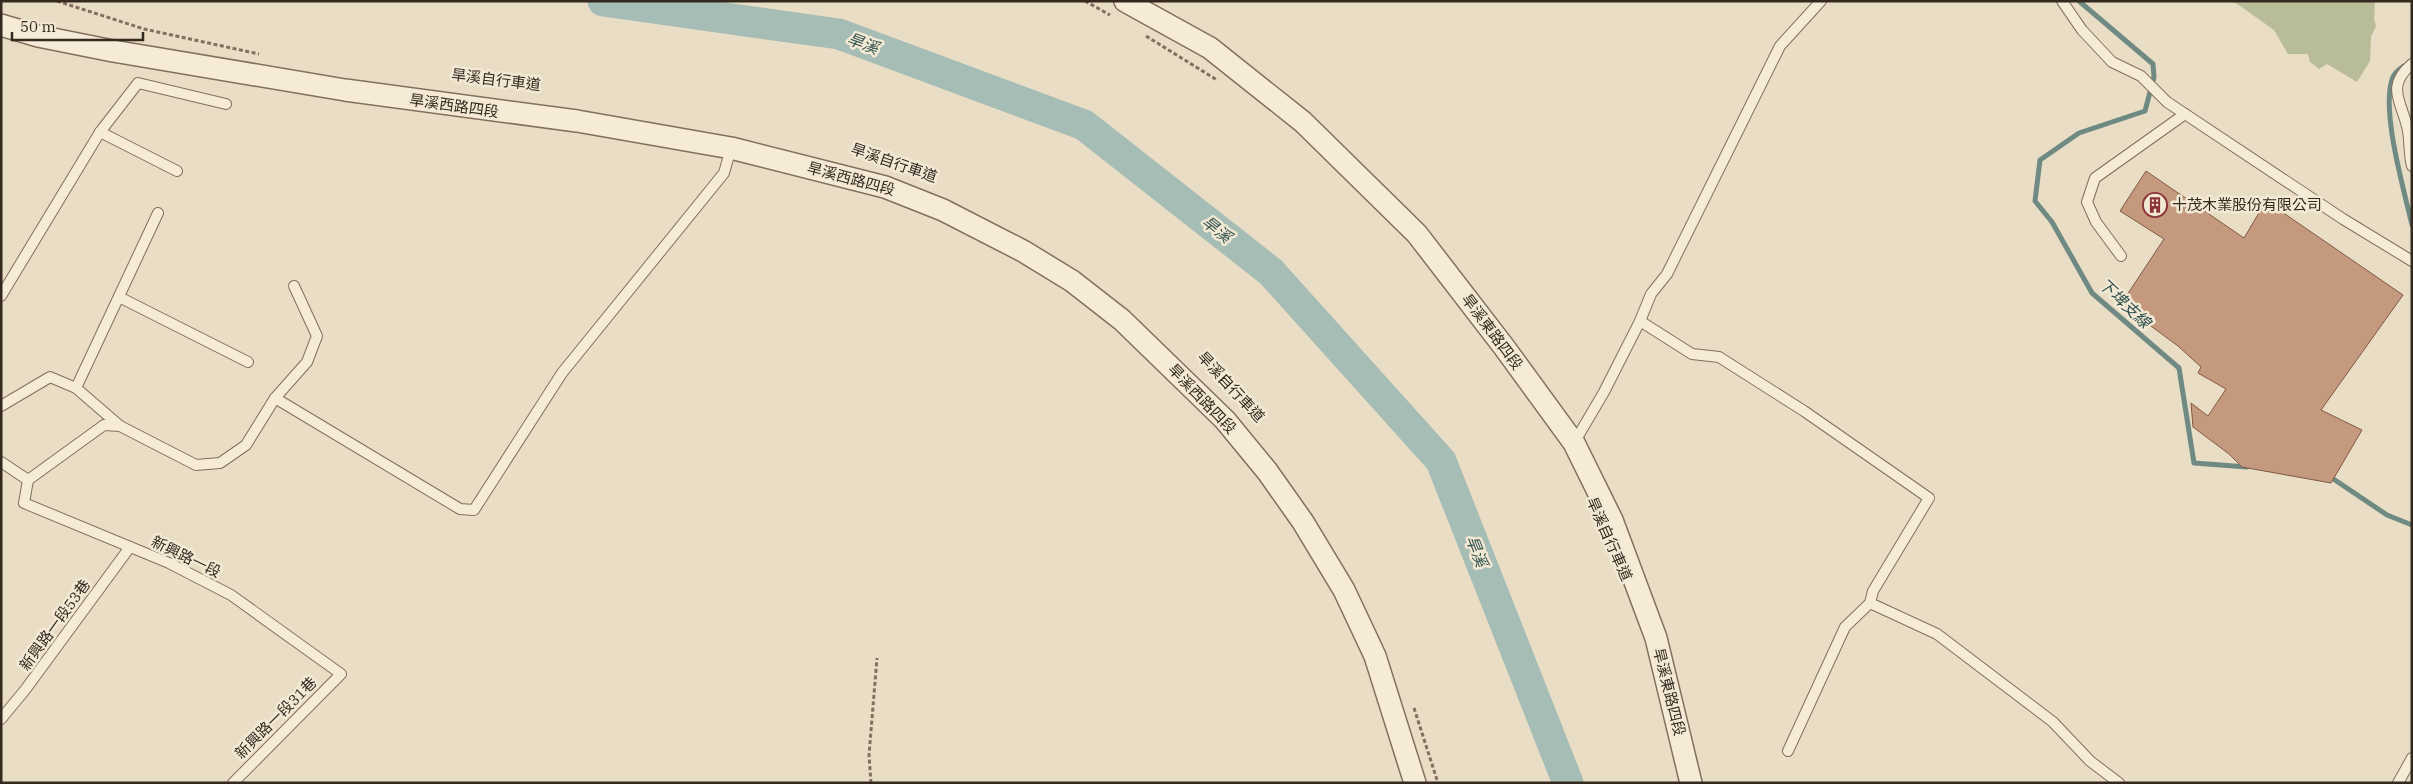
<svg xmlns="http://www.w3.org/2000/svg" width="2413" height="784" viewBox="0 0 2413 784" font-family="'IBM Plex Serif','Noto Sans TC',serif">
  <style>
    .cemetery { fill: #b9bc98 }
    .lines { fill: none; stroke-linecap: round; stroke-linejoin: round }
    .stream { stroke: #6e8a82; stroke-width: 5 }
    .river { stroke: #a6bdb5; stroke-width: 31 }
    .building { fill: #c4997e; stroke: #7f5a45 }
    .lane-casing { stroke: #826f5d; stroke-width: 12 }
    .street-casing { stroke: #826f5d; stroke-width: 24 }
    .path { stroke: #826f5d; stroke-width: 3; stroke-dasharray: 4 2.5; stroke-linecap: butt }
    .lane { stroke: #f5ebd7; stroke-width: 10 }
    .street { stroke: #f5ebd7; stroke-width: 21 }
    .labels { text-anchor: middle; stroke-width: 5; stroke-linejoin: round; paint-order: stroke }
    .street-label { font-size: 15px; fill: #34291f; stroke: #f2e8d4 }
    .poi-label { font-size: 15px; fill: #34291f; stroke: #f2e8d4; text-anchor: start }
    .water-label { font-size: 16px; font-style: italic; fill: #30524f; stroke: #f2e8d4 }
  </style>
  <rect width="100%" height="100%" fill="#e9ddc5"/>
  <path class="cemetery" d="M2233,1H2375L2374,19L2376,26L2371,37L2370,61L2357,82L2327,64L2319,69L2310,62L2308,54H2288L2274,30Z"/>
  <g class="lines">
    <g class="stream">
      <path d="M2079,1L2153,64L2154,77L2145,111L2079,133L2040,160L2035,201L2052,222L2092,293L2179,368L2194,463L2247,467"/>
      <path d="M2404,66C2400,69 2395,72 2393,77C2380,108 2404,190 2412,225"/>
      <path d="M2329,476L2387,515L2412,525"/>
    </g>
    <path class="river" d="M603,1L839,34L1084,125L1271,272L1441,461L1568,783"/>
  </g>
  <path class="building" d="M2146,171L2244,238L2266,201L2403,295L2321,410L2362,430L2331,483L2242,467L2229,454L2193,427L2191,403L2208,416L2226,389L2198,373L2201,367L2178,346L2121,304L2164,239L2120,211Z"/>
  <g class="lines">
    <defs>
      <g id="lane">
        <path d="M2062,1L2082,30L2112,62L2141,76L2167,102L2343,219L2412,261"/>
        <path d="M2412,64C2384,87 2403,103 2408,131C2410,143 2409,155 2412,166"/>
        <path d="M100,132L177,171"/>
        <path d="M2121,256L2096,222L2087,202L2095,178L2185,114"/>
        <path d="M1,296L100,132L138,83L226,104"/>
        <path d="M119,297L248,362"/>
        <path d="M1640,321L1692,354L1719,357L1804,411L1929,498L1873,591L1870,603L1845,627L1788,751"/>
        <path d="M76,388L158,213"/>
        <path d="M275,398L307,362L317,336L294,286"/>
        <path d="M1,406L50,377L76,388L120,426"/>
        <path d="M1574,443L1604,392L1640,321L1651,294L1667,274L1780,46L1821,1"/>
        <path d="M1,462L28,480L104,425L120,426L196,465L220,463L246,445L275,398L460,509L474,510L562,373L724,173L731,148"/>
        <path d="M28,480L24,503L169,563L231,595L341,674L233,783"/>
        <path d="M1870,603L1937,634L2053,722L2090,761L2119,783"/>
        <path d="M1,719L25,690L130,547"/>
        <path d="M2398,783L2412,758"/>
      </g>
      <g id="street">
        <path d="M1125,1L1210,48L1303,122L1417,234L1504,347L1574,443L1612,520L1656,638L1691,783"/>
        <path d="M1,25L38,36L113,51L345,90L577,121L731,148L885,187L943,210L1023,251L1072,281L1122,320L1225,420L1267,471L1303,522L1344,590L1375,656L1415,783"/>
      </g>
    </defs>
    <use href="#lane" class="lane-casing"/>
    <use href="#street" class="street-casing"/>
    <g class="path">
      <path d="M57,1L144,29L259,54"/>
      <path d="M1085,1L1110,15"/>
      <path d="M1146,36L1217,80"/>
      <path d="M1414,708L1438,783"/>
      <path d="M871,783L869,755L877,658"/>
    </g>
    <use href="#lane" class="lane"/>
    <use href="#street" class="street"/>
  </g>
  <defs>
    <symbol id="building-ring" viewBox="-11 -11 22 22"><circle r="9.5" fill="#f2e8d4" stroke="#8b3336" stroke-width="1.5"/><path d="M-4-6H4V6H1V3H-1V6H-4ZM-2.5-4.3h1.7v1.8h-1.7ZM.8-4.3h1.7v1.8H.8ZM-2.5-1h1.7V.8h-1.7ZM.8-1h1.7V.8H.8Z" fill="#8b3336"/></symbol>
  </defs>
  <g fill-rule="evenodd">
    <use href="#building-ring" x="2141" y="191" width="28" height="28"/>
  </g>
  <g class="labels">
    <g class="street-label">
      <text transform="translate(496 80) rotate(7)" y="5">旱溪自行車道</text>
      <text transform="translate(454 106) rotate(8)" y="5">旱溪西路四段</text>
      <text transform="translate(894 163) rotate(19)" y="5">旱溪自行車道</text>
      <text transform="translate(851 179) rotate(15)" y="5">旱溪西路四段</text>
      <text transform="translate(1492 332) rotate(53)" y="5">旱溪東路四段</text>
      <text transform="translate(1231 387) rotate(47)" y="5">旱溪自行車道</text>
      <text transform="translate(1202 399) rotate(46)" y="5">旱溪西路四段</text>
      <text transform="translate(1609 539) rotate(66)" y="5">旱溪自行車道</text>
      <text transform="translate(186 557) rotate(26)" y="5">新興路一段</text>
      <text transform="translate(55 625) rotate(-54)" y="5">新興路一段53巷</text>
      <text transform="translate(1669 692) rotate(76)" y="5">旱溪東路四段</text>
      <text transform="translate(276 718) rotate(-45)" y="5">新興路一段31巷</text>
    </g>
    <g class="poi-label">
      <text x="2172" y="210">十茂木業股份有限公司</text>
    </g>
    <g class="water-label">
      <text transform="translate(863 43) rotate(20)" y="6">旱溪</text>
      <text transform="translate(1217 229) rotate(38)" y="6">旱溪</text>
      <text transform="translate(2125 303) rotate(43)" y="6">下埤支線</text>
      <text transform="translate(1477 551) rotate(69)" y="6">旱溪</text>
    </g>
  </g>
  <rect width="2413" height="784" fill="none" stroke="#34291f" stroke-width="5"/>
  <path d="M12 32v8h131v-8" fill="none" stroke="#34291f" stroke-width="2.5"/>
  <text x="20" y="32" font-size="15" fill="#34291f" stroke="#f2e8d4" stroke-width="4" paint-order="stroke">50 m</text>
</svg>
